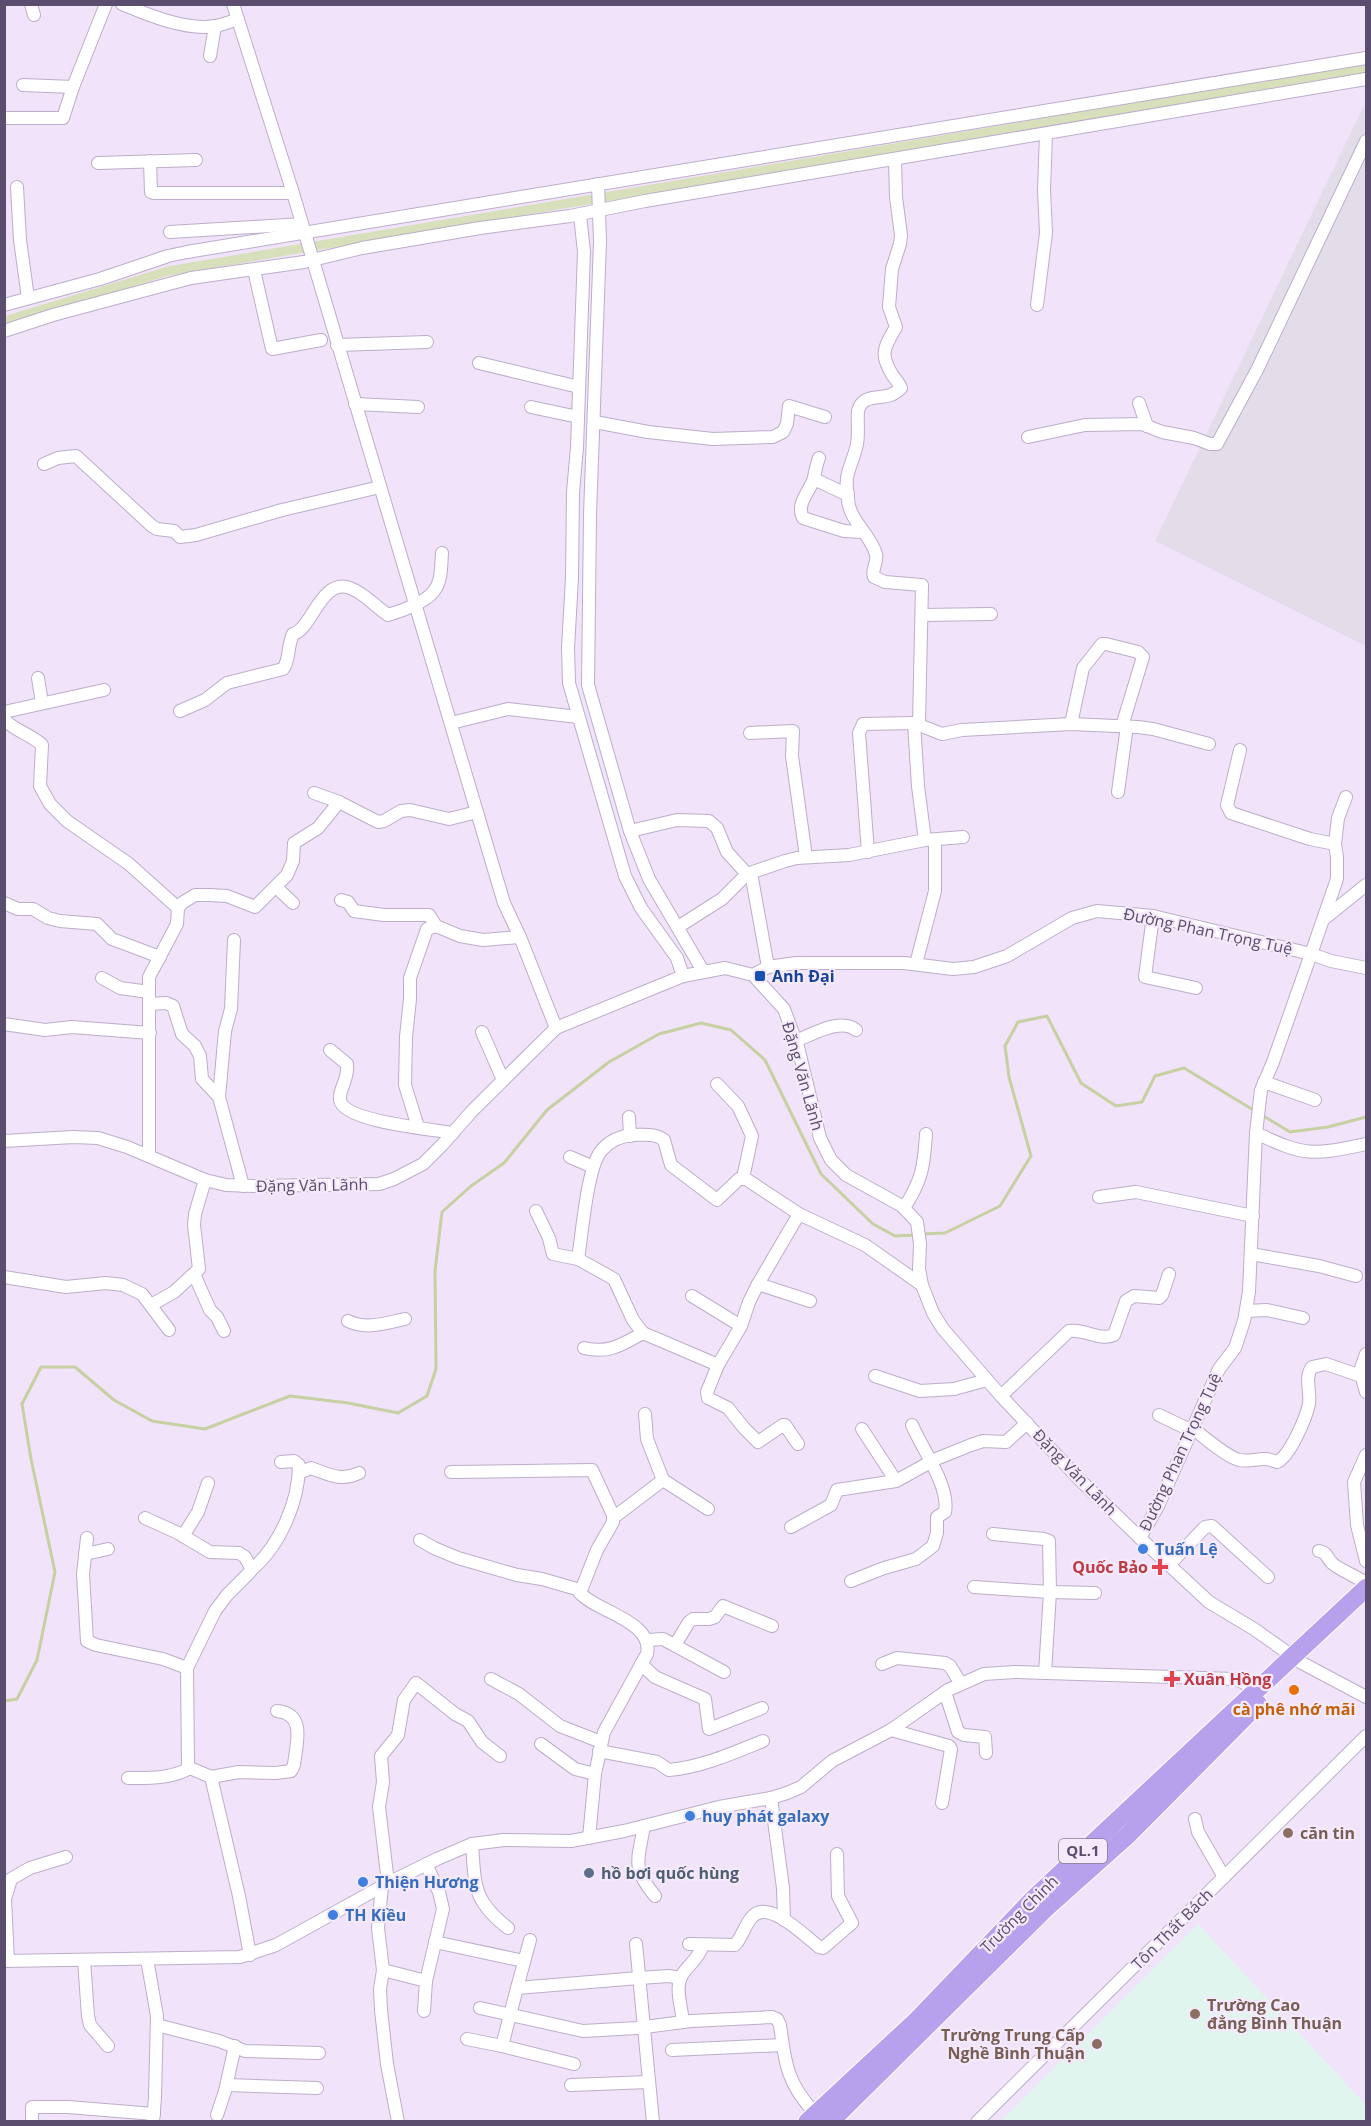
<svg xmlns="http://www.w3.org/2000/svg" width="1371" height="2126" viewBox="0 0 1371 2126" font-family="'Open Sans',sans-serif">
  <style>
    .industrial { fill: #e3dde9 }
    .education { fill: #e0f5ee }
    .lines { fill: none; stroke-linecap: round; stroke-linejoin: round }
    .stream { stroke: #c7d0a2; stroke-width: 3 }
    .canal { stroke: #d8dfbb; stroke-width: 9 }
    .minor-casing { stroke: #bcaeca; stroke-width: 14 }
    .highway-casing { stroke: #fff; stroke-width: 20 }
    .minor { stroke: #fff; stroke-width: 12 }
    .highway { stroke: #b8a1ec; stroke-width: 18 }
    .transit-dot { fill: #1a4fb4; stroke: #f5e9fc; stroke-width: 2 }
    .shop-dot { fill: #3f7fe0; stroke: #f5e9fc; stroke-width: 2 }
    .health-dot { fill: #e0444e; stroke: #f5e9fc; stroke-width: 2 }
    .food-dot { fill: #e8710a; stroke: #f5e9fc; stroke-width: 2 }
    .education-dot { fill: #8d6e63; stroke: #f5e9fc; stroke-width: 2 }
    .service-dot { fill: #5c6f8a; stroke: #f5e9fc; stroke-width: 2 }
    .labels { text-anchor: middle; stroke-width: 4.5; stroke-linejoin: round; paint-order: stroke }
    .shield { fill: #f5e9fc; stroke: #887c98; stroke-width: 1.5 }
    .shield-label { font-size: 15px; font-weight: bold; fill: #5a4d6d }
    .street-label { font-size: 16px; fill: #5a4d6d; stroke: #f5e9fc }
    .transit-label { font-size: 16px; font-weight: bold; fill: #164399; stroke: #f5e9fc; text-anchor: start }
    .shop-label { font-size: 16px; font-weight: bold; fill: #366cbe; stroke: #f5e9fc; text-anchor: start }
    .health-label { font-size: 16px; font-weight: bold; fill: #be3a42; stroke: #f5e9fc; text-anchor: end }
    .food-label { font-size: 16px; font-weight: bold; fill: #c56008; stroke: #f5e9fc }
    .education-label { font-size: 16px; font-weight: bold; fill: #785e54; stroke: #f5e9fc; text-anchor: start }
    .service-label { font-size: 16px; font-weight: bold; fill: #4e5e75; stroke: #f5e9fc; text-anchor: start }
  </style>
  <rect width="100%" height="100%" fill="#f1e3f9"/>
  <path class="industrial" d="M1366,101V646L1155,541Z"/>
  <path class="education" d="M1198,1924L1366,2105V2121H1001Z"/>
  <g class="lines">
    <g class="stream">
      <path d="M1260,1114L1290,1132L1328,1127L1366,1117"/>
      <path d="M922,1234L945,1233L1000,1206L1031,1156L1009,1077L1005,1046L1018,1022L1047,1016L1081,1083L1116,1106L1142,1102L1155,1076L1184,1068L1255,1111"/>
      <path d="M4,1701L17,1699L37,1660L55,1572L31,1459L22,1404L41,1367H75L114,1400L152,1421L205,1429L290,1396L348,1403L398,1413L427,1396L436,1369L435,1271L442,1212L471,1186L504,1163L547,1110L609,1062L659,1034L701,1023L731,1030L765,1060L821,1174L873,1224L895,1236L916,1235"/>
    </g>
    <path class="canal" d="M4,321L168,271L1366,68"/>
    <defs>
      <g id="minor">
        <path d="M31,4L34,15"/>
        <path d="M122,4C148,15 187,31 215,26C222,25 230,22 238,19"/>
        <path d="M233,4L293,193L504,903L520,937L556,1028"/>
        <path d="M210,56L215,26"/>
        <path d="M23,85L73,87"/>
        <path d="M4,118H63L73,87L106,4"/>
        <path d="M150,161L151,192L154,193H293"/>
        <path d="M98,163L196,160"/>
        <path d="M598,184L600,242L590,515L588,685L630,831L649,879L703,971"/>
        <path d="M17,187L20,240L28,298"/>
        <path d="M580,215L584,252L577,447L573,492L572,578L568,648L569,683L625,876L641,908L677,958L683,976"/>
        <path d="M170,232L302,224"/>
        <path d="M254,270L272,349L321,340"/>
        <path d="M4,305L100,279L168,256L187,252L1366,58"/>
        <path d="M1037,305L1046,233L1044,190L1046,134"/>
        <path d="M4,331L53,315L191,278L304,262L362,248L480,228L570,216L645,201L1366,79"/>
        <path d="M337,345L427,342"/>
        <path d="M479,363L579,387"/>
        <path d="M1139,403L1147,426"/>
        <path d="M355,404L418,407"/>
        <path d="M531,407L578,417"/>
        <path d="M595,422L648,432L713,439L773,437L783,432L787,424L789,406L825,417"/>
        <path d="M1028,437L1085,425L1142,424L1162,432L1194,438L1210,444H1217L1257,370L1366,141"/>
        <path d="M819,458C816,466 815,474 813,481C808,493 796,505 803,518L844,531L863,532"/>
        <path d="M44,464L58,458L76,456L152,526L157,529L174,531L180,537L196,535L282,510L380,487"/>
        <path d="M814,479L848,495C846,518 870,533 876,554C878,563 871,569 874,577L885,582L922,585L919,724"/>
        <path d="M848,495C843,474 853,464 857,444C859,433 857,422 858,411C859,407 862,402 866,400C879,394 888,401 901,388C899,383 896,380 893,376C879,354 884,348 896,327L889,307L892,269L900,244L901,235L896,197L895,160"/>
        <path d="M923,615L991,614"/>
        <path d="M38,678L42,703"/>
        <path d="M180,711L205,700L227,683L283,669C290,660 287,647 293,634C311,631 321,577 350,588C364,593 375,606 388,615C402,611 426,602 434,591C442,581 441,565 442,553"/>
        <path d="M4,712L104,690"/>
        <path d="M4,719C14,731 31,734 42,745L40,786L50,804L67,821L129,864L178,908"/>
        <path d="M451,723L508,709L578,717"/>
        <path d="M914,723L918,786L925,840"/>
        <path d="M1071,724L1083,668L1102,644H1106L1138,652L1143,657L1122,726"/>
        <path d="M750,733L793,731L792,756L806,857"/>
        <path d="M1240,750L1227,805L1231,813L1310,839L1335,844"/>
        <path d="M1118,792L1127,726"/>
        <path d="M314,793L339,802"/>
        <path d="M1346,797L1338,818L1335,844L1337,857V879L1311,954L1331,961L1366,968"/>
        <path d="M630,831L677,820L709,821L717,828L727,852L747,874"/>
        <path d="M868,852L859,733L863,724L914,723L942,734L962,730L1071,724L1138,727L1153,729L1209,744"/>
        <path d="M751,873L768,967"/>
        <path d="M276,887L293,903"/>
        <path d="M341,900L348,902L354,911L384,915H429L436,926L460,936L483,940L520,937"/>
        <path d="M4,903L18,909H33L48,918L60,921L97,924L112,939L160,957"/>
        <path d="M1153,916L1145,977L1196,988"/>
        <path d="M1325,918L1366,885"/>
        <path d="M678,927L722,899L747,874L785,861L797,858L849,855L925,840L963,837"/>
        <path d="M234,940L231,1009L225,1031L219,1097L243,1186"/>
        <path d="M916,964L935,891V840"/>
        <path d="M753,975L768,967L796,963H904L953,969L974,967L1007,956L1072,918L1097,911L1153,916L1311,954L1273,1062L1261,1090L1256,1133L1249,1292L1244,1321L1235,1348L1219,1369L1158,1506L1140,1538"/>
        <path d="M102,978L120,988L149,992"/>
        <path d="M150,1004L166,1003L173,1006L182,1034L195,1046L200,1056L202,1079L219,1097"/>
        <path d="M4,1024L45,1030L72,1027L150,1033"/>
        <path d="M482,1032L503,1080"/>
        <path d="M795,1041C812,1035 841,1017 856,1030"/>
        <path d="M330,1050L347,1064C349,1080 338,1090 340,1100C344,1122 432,1129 453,1133"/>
        <path d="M1264,1082L1315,1100"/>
        <path d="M717,1084L738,1106L752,1136L743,1178"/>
        <path d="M629,1117L630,1136"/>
        <path d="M418,1127L405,1085L406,1037L410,999V978L427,929L436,926"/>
        <path d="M1256,1133C1306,1157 1313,1155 1366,1144"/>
        <path d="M4,1141L73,1137L98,1138L127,1147L205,1180L226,1185L254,1186L379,1184L394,1179L423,1164L443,1144L472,1111L556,1028L683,976L725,968L753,975L784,1009L798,1047L820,1138L831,1160L846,1175L902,1206L917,1222L920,1244L919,1269L922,1285L933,1313L943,1329L1001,1396L1079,1479L1140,1538L1209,1602L1254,1629L1302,1663L1366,1697"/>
        <path d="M149,1156V977L177,924L178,908L182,903L195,895H210L227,896L255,907L287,875L293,861L294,843L318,828L339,802L378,822L384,821L401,811L410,810L449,819L477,812"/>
        <path d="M570,1157L593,1167"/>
        <path d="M1099,1197L1136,1192L1253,1216"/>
        <path d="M904,1208C922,1180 924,1167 926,1134"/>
        <path d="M536,1211L549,1238L553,1254L578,1259L614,1279L633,1320L643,1333L718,1365"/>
        <path d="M1251,1254L1319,1266L1356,1276"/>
        <path d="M578,1259C582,1235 587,1168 601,1151C609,1141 620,1136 633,1135C644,1135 654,1133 664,1140L671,1165L717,1200L739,1179H746L799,1214L865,1245L922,1285"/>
        <path d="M194,1274L210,1310L217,1317L224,1331"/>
        <path d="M4,1277L66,1287L106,1283L123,1285L142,1294L169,1330"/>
        <path d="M758,1284L810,1301"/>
        <path d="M692,1296L741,1326"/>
        <path d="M151,1305L174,1292L199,1269L194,1225L195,1214L205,1180"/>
        <path d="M1246,1311L1267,1310L1303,1318"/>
        <path d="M348,1321C366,1330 386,1323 405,1319"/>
        <path d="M584,1348C609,1354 621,1345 643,1333"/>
        <path d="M1366,1354L1360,1371L1366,1392"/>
        <path d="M875,1376L920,1391L954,1389L987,1380"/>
        <path d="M1001,1396L1069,1331C1085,1329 1099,1341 1114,1335L1126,1301L1134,1296L1159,1298L1162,1295L1169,1274"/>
        <path d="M645,1414L647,1439L663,1480"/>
        <path d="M1159,1415L1190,1430"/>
        <path d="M1191,1427C1203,1436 1225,1456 1239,1460C1254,1463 1260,1455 1277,1462C1290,1456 1306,1418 1309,1404C1311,1391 1304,1378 1312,1367L1326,1364L1361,1376"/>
        <path d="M862,1429L896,1481"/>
        <path d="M798,1444L785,1425H783L758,1442L744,1428L728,1408L708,1398L707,1392L718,1365L741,1326L749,1302L758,1284L799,1214"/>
        <path d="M1366,1455L1354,1482L1357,1525L1366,1561"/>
        <path d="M451,1472L592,1470L613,1515V1522L597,1550L580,1593C597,1612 654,1621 647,1654L604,1732L595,1774L589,1838"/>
        <path d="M299,1473L311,1468C328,1474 341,1482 359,1473"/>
        <path d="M145,1518L178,1533L210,1552L239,1553L245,1557L251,1568L250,1572L227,1595L215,1611L187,1668L188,1765L190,1768L211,1777L239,1896L250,1955"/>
        <path d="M613,1518L663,1480L708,1509"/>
        <path d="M791,1527L831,1505L837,1490L896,1481L936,1459L971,1445L983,1441L1006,1442L1027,1423"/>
        <path d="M993,1534L1044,1539L1049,1541L1050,1592L1045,1673"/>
        <path d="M183,1536L198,1512L208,1483"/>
        <path d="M87,1538L83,1574L87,1641L96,1645L163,1659L187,1668"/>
        <path d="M420,1540L434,1548L458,1558L517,1575L542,1579L580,1590"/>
        <path d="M1319,1551C1328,1553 1326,1557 1332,1563C1335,1567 1359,1578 1366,1583"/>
        <path d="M85,1554L108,1549"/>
        <path d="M1169,1565L1205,1527L1212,1526L1268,1577"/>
        <path d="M251,1570C280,1546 299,1501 299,1465L294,1461L281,1462"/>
        <path d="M851,1581L884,1568L916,1559L933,1546L937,1533V1517L945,1512C950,1486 922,1449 912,1425"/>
        <path d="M974,1587L1050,1592L1095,1593"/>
        <path d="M648,1640L663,1639L724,1672"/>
        <path d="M675,1645L689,1622L693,1619H709L715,1617L723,1606L772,1626"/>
        <path d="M641,1664L655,1677L705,1699L709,1729L762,1708"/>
        <path d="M882,1664L897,1658L945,1663L950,1666L961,1684"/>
        <path d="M491,1679L519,1694L560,1726L601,1742"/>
        <path d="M945,1692L958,1732L964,1735L985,1737L986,1753"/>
        <path d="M891,1730L949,1746L951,1749L942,1803"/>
        <path d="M541,1744L575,1769L595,1774"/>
        <path d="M599,1751L657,1762L669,1770C702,1767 733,1753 763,1741"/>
        <path d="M211,1777L239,1772L276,1773L291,1771L294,1765C296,1744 307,1714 277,1711"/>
        <path d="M128,1778C149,1778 171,1779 190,1768"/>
        <path d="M771,1798L783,1888L784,1920"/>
        <path d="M1195,1819L1198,1832L1224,1877"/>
        <path d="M644,1826C638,1861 631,1867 655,1896"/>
        <path d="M472,1844C475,1886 473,1901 508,1928"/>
        <path d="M388,1883L379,1807L383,1782L381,1756L398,1735L404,1700L416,1683L455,1714L468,1721L482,1742L500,1756"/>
        <path d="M382,1886L378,1928L383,1970L380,1989L381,2010L387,2064L398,2122"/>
        <path d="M435,1942L524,1961"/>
        <path d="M636,1944L653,2122"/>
        <path d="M689,1944L735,1945C742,1937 745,1925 752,1917C768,1898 806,1937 819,1947L823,1948L852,1923L838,1896L837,1854"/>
        <path d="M147,1959L157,2016L155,2097L153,2122"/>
        <path d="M84,1960L88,2016L90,2025L108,2046"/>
        <path d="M4,1961L240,1957L276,1945L388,1883L437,1859L472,1844L504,1840L571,1841L624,1831L719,1807L771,1798L787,1793L801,1787L832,1761L891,1730L948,1690L984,1674L1015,1672L1234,1679L1245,1683L1258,1699"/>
        <path d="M8,1961L5,1899L11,1879L30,1868L66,1857"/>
        <path d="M383,1970L426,1981L443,1909L439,1892L426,1864"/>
        <path d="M517,1988L530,1940"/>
        <path d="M480,2008L583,2031L637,2028L691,2021L772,2017L777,2019L780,2025C785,2063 787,2084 815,2113"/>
        <path d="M424,2011L426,1981"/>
        <path d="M683,2022C682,2009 675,1989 681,1977C686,1966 697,1962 703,1945"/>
        <path d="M157,2025L219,2041L245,2051L319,2053"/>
        <path d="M467,2039L502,2046L517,1988L639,1978L669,1976L680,1978"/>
        <path d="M502,2046L574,2064"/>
        <path d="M672,2050L782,2045"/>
        <path d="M227,2085L317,2088"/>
        <path d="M571,2085L649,2082"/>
        <path d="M217,2115L225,2091L235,2046"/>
        <path d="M32,2122V2107H68L154,2114"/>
        <path d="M977,2122L1366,1736"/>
      </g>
      <g id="highway">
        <path d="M807,2122L917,2020L1034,1898L1366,1588"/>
        <path d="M830,2122L1045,1909L1129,1834L1258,1704"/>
      </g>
    </defs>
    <use href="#minor" class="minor-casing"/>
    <use href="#highway" class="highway-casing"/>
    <use href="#minor" class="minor"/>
    <use href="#highway" class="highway"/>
  </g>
  <rect class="transit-dot" x="754" y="970" width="12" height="12" rx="3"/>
  <g class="shop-dot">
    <circle cx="1143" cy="1549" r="6"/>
    <circle cx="690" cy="1816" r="6"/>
    <circle cx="363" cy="1882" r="6"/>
    <circle cx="333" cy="1915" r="6"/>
  </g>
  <g class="health-dot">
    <path d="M1157 1558h6v6h6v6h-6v6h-6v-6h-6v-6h6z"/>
    <path d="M1169 1670h6v6h6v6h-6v6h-6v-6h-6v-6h6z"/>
  </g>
  <circle class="food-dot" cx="1294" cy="1690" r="6"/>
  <g class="education-dot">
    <circle cx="1288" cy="1833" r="6"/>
    <circle cx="1195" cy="2014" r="6"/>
    <circle cx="1097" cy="2044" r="6"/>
  </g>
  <circle class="service-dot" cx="589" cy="1873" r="6"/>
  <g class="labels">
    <rect class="shield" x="1059" y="1839" width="48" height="24" rx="4.5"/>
    <g class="shield-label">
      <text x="1083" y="1856">QL.1</text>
    </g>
    <g class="street-label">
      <text transform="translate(1208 931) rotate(12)" y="6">Đường Phan Trọng Tuệ</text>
      <text transform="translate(803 1076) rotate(74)" y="6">Đặng Văn Lãnh</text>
      <text transform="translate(312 1185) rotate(-1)" y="6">Đặng Văn Lãnh</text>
      <text transform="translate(1180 1452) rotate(-65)" y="6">Đường Phan Trọng Tuệ</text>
      <text transform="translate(1075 1472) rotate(46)" y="6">Đặng Văn Lãnh</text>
      <text transform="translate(1019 1914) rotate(-45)" y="6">Trường Chinh</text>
      <text transform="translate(1172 1929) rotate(-45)" y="6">Tôn Thất Bách</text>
    </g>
    <g class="transit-label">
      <text x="772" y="982">Anh Đại</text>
    </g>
    <g class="shop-label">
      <text x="1155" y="1555">Tuấn Lệ</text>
      <text x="702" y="1822">huy phát galaxy</text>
      <text x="375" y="1888">Thiện Hương</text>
      <text x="345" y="1921">TH Kiều</text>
    </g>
    <g class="health-label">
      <text x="1148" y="1573">Quốc Bảo</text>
      <text x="1184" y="1685" text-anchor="start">Xuân Hồng</text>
    </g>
    <g class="food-label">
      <text x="1294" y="1715">cà phê nhớ mãi</text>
    </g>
    <g class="education-label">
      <text x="1300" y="1839">căn tin</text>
      <text x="1207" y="2011">Trường Cao<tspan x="1207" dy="18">đẳng Bình Thuận</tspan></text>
      <text x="1085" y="2041" text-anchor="end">Trường Trung Cấp<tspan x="1085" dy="18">Nghề Bình Thuận</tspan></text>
    </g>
    <g class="service-label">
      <text x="601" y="1879">hồ bơi quốc hùng</text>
    </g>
  </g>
  <rect width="1371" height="2126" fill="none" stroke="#5a4d6d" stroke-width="12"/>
</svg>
